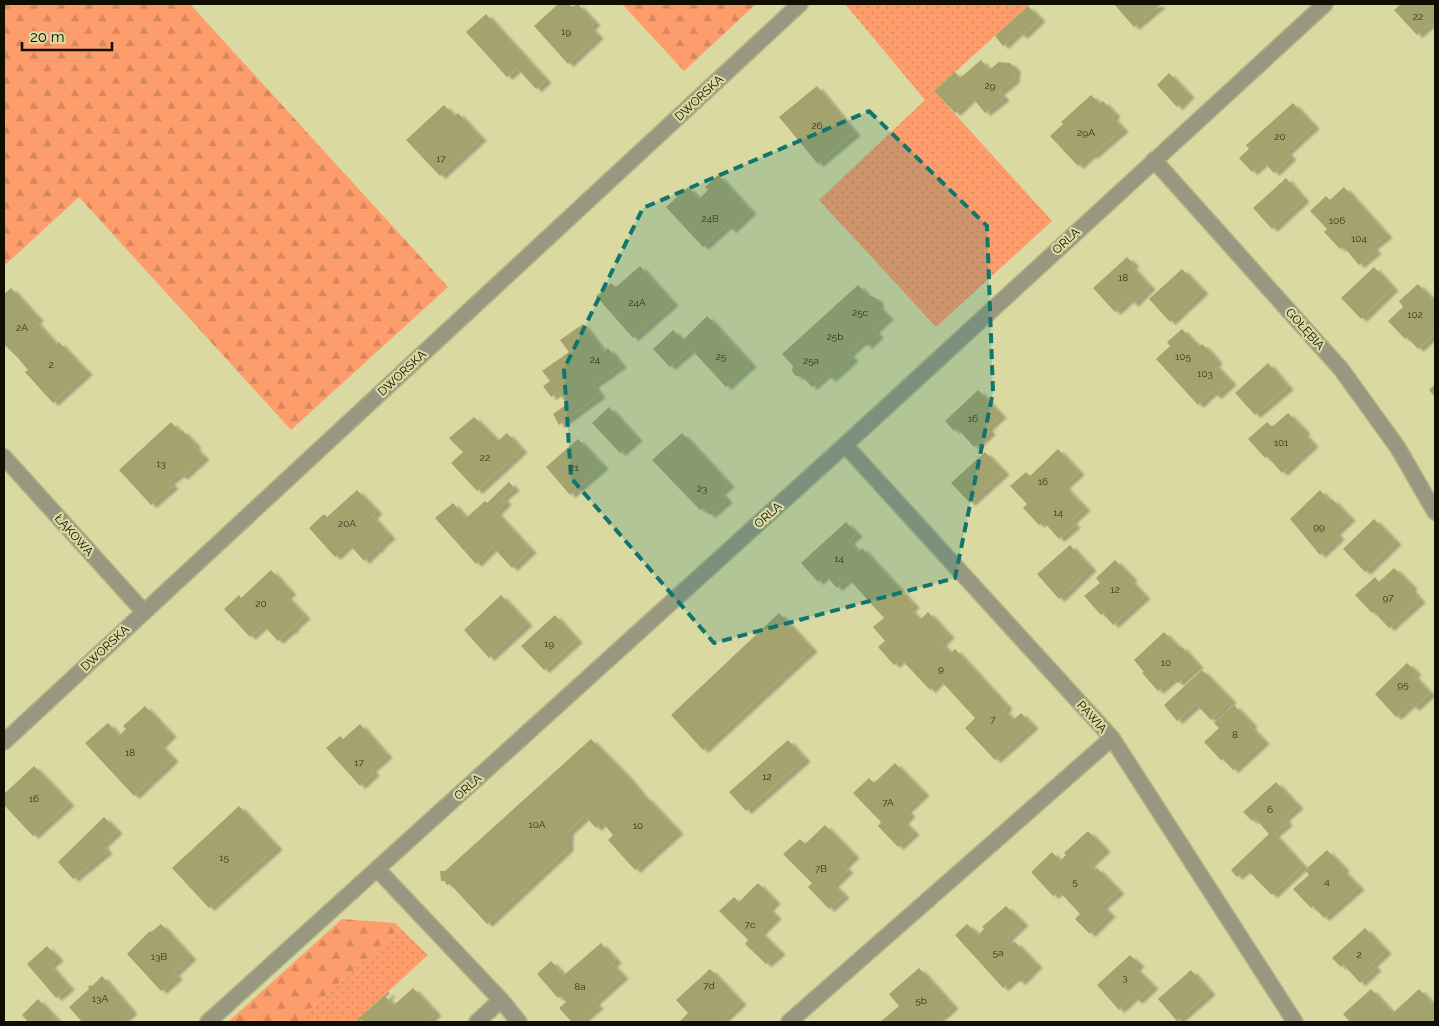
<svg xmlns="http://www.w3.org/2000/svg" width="1439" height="1026" viewBox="0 0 1439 1026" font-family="Raleway,sans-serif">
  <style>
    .grass { fill: url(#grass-dots) }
    .forest { fill: url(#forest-firs) }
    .building { fill: #a4a36d; filter: url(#shadow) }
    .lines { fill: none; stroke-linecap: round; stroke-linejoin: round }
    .minor-casing { stroke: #b5b484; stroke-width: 18 }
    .minor { stroke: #989881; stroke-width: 15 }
    .marked { fill: #0f766e; fill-opacity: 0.2; stroke: #0f766e; stroke-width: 4; stroke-dasharray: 10 6; stroke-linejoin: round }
    .labels { text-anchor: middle; stroke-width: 4.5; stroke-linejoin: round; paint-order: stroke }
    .number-label { font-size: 10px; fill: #34331b }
    .street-label { font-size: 12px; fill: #0f0e00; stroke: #dad9a1 }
  </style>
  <defs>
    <pattern id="grass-dots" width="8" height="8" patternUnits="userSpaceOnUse" patternTransform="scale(1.25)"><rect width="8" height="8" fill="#fe9d6c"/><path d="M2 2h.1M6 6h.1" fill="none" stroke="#d8865c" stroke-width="1.8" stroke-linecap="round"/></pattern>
    <pattern id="forest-firs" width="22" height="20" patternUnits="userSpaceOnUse" patternTransform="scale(1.25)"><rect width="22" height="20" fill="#fe9d6c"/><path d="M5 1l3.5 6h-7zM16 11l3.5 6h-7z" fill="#d8865c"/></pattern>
    <filter id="shadow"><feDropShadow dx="5.5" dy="3" stdDeviation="1" flood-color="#0004"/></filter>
  </defs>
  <rect width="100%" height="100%" fill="#dad9a1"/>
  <g class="grass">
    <path d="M845,4L1029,5L934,91L1052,221L936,327L819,200L925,100Z"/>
    <path d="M400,928L428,955L355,1022H296Z"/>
  </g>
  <g class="forest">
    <path d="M4,4H190L448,287L291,430L79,197L4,266Z"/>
    <path d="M622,4H756L684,71Z"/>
    <path d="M342,919L395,923L400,928L296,1022H228Z"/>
  </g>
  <g class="building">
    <path d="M558,4H569L572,7L578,4L595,23L590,27L598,36L568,64L534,26Z"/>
    <path d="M1114,4H1161L1134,27Z"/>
    <path d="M1401,4H1435V28L1431,23L1417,35L1394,10Z"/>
    <path d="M1028,6L1040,19L1022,36L1018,32L1003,46L995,36Z"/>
    <path d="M486,14L546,80L536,89L517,68L507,77L466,32Z"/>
    <path d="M981,60L989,70L999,62L1010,63L1015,69L1014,80L999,92L1004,98L985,113L972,97L955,113L934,91L955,72L960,78Z"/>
    <path d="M1169,73L1189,95L1177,107L1157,85Z"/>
    <path d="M817,86L855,133L818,164L779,117Z"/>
    <path d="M1091,95L1100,104L1103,101L1115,114L1112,117L1123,129L1092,156L1091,154L1078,166L1050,136L1063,124L1061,122Z"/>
    <path d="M1293,103L1314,126L1286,152L1291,157L1274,173L1264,162L1252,172L1239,158L1249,149L1246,145Z"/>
    <path d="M444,105L454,116L458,113L481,138L440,176L406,140Z"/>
    <path d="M718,175L751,211L731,230L727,225L703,247L666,207L688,187L699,199L708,190L705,187Z"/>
    <path d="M1286,178L1304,199L1272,229L1253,208Z"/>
    <path d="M1344,187L1387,235L1372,247L1376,251L1359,265L1343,246L1340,249L1324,232L1327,229L1310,211L1326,196L1330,200Z"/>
    <path d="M1127,257L1134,264L1131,266L1150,287L1133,304L1129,299L1115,312L1093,288Z"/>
    <path d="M640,266L673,303L633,338L596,296L611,283L616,287Z"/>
    <path d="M1374,267L1393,288L1361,319L1341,298Z"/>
    <path d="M1182,269L1203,291L1170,322L1149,299Z"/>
    <path d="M1418,284L1435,302L1433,304L1435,306V333L1418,349L1407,337L1405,339L1388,321L1403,307L1399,301Z"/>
    <path d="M858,285L868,296L874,297L878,300V306L888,317L874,330L878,335L867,346L862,341L848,354L853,358L842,369L830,379L826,374L812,387L802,376H796L792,371L793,366L782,354Z"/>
    <path d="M11,288L38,318L35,321L46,333L56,345L59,342L87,372L53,403L25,372L28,370L18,358L6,346L4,348V294Z"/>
    <path d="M707,316L751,364L726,387L691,349L670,367L653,349L673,330L683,340Z"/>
    <path d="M583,324L604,352L608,348L621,365L593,385L600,395L559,425L553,414L567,404L558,392L551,397L543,386L550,381L542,371L569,352L560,340Z"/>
    <path d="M1182,329L1199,347L1202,344L1210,352L1217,361L1214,364L1231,382L1216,396L1212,392L1198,405L1156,359L1170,346L1167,342Z"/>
    <path d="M1268,363L1288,387L1255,415L1235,393Z"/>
    <path d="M1435,384V397L1429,390Z"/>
    <path d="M978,390L1001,415L987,428L990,432L974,447L957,428L954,431L945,421Z"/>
    <path d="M609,407L637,438L620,453L592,423Z"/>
    <path d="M1288,413L1305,431L1303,433L1313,444L1282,473L1267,456L1265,458L1248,439L1267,422L1272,427Z"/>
    <path d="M474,417L498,441L507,433L522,450L477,491L451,463L463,452L449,438Z"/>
    <path d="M171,422L180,432L182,430L196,445L194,447L204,457L182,477L179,474L169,482L173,486L151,505L119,470Z"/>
    <path d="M682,433L729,484L720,492L727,500L710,515L703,508L700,510L652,460Z"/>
    <path d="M578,439L603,466L570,495L546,467Z"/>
    <path d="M1058,449L1079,472L1064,486L1085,508L1071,521L1075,525L1059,539L1043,521L1039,525L1023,508L1027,504L1010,486L1026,472L1030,476Z"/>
    <path d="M985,452L1004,472L970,503L951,483Z"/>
    <path d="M509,482L514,488L502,498L506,502L496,512L531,550L512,568L493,547L476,564L435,518L453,503L466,518L485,501L487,503Z"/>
    <path d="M357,490L377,511L372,516L390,536L378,547L379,548L377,550L376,549L364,561L349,544L335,557L309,528L324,514L327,517Z"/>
    <path d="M1320,490L1330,501L1332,499L1350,518L1335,532L1339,537L1320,555L1290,519Z"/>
    <path d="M1374,519L1396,542L1365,572L1343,549Z"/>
    <path d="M846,522L857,534L849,541L858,552L862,548L914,605L910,609L920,620L928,612L949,635L941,643L951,653L955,649L1007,706L1004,710L1013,720L1021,713L1033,726L995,760L965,728L975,718L940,680L930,690L901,659L894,665L878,647L885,641L873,627L884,618L848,578L837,588L825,575L818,582L801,563Z"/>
    <path d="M1070,545L1091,568L1059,599L1037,574Z"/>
    <path d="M1115,560L1132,578L1130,580L1145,596L1113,625L1103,613L1101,615L1084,596L1100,583L1096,578Z"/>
    <path d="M1394,568L1412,586L1410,588L1420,600L1389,628L1374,612L1372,613L1355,595L1375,577L1379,582Z"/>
    <path d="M271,570L291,592L286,596L305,616L293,627L294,628L291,631L290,630L278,641L263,625L250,637L224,609L239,595L241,598Z"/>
    <path d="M501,595L527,623L489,658L464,630Z"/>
    <path d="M779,613L812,649L703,750L671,715Z"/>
    <path d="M555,615L577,640L544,670L521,646Z"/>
    <path d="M1164,632L1179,648L1181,646L1198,665L1178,683L1173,678L1158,691L1142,673L1144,672L1134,660Z"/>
    <path d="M1407,663L1416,672L1413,675L1430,693L1414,708L1410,704L1396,717L1375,694Z"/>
    <path d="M1202,670L1231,700L1211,720L1196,704L1177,721L1164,705Z"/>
    <path d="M1234,705L1252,724L1250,726L1264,741L1233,770L1223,759L1221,760L1204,742L1219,728L1214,723Z"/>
    <path d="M145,706L171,734L160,745L173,759L134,796L85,743L108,723L119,736L126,729L123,726Z"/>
    <path d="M360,724L387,755L371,769L374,773L360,786L326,748L340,736L343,739Z"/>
    <path d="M591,739L628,777L645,798L646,797L678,831L635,870L608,840L613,835L602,822L596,828L585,816L568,832V848L487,924L450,884L447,885L445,881H441L440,871H445Z"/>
    <path d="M788,740L805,759L746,811L729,792Z"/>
    <path d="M895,763L924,793L906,810L910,814L903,821L914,832L898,847L878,826L881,822L853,793L869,778L874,783Z"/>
    <path d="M34,766L69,803L33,836L4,805V794Z"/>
    <path d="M1276,782L1298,806L1284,818L1287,823L1274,834L1303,866L1272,895L1246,869L1237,877L1231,870L1269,834L1255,818L1252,821L1243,812Z"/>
    <path d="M239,806L277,847L209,908L172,868Z"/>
    <path d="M104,817L117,831L102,845L107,851L73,879L58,862Z"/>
    <path d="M825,825L854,855L843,866L848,870L833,884L844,895L829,909L808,887L812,883L783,854L800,839L805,844Z"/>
    <path d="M1088,831L1105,849L1089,864L1095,870L1097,868L1119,891L1102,906L1110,914L1090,934L1075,919L1080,914L1059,891L1053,896L1031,872L1052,852L1060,861L1066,855L1064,853Z"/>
    <path d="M1327,850L1344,868L1342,870L1359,887L1324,918L1313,906L1311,908L1293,889L1309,875L1305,870Z"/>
    <path d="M758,883L775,901L768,908L776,916L760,932L780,952L766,964L745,944L748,940L719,911L734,897L739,902Z"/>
    <path d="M1006,906L1023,923L1007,938L1013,944L1015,942L1037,965L1020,982L1015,977L1003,988L955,935L967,924L978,935L984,929L982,927Z"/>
    <path d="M161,924L191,957L174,973L177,977L161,991L127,954L150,931L151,932Z"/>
    <path d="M1365,928L1386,951L1372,964L1376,968L1360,983L1343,964L1341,967L1332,958Z"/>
    <path d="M601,943L616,960L612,964L623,976L594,1002L598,1006L579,1022H572L559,1008L566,1002L561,996L558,998L537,974L551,961L564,975Z"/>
    <path d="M47,946L58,958L50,965L69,987L56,998L27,964Z"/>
    <path d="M1130,955L1139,964L1135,968L1153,986L1137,1001L1133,997L1119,1010L1097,985Z"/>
    <path d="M919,968L953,1006L935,1022H880L899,1006L889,994Z"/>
    <path d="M710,969L741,1002L720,1022H679L688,1013L676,1000Z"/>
    <path d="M1191,970L1210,992L1177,1021L1158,999Z"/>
    <path d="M102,976L132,1011L120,1022H82L69,1007L89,989L88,987L91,985L92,986Z"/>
    <path d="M413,988L436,1013L427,1022H364L361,1020L358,1022L357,1020L388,992L390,993L386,997L394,1005Z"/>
    <path d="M1371,989L1393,1013L1419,989L1435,1006V1022H1350L1343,1014Z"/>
    <path d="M38,999L57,1020L55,1022H28L22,1015Z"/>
  </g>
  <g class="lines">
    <defs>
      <g id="minor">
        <path d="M1154,160L1341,369L1398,448L1435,512"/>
        <path d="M845,445L1112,738L1295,1022"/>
        <path d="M4,457L144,612"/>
        <path d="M4,742L800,4"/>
        <path d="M378,870L501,1000L519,1022"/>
        <path d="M208,1022L845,445L1325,4"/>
        <path d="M477,1022L501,1000"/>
        <path d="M789,1022L1112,738"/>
      </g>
    </defs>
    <use href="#minor" class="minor-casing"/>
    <use href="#minor" class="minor"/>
  </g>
  <path class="marked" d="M869,111L987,226L993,392L955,578L714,643L571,478L564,369L643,208Z"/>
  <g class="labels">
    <g class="number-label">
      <text x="1418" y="20">22</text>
      <text x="566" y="35">19</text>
      <text x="990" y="89">29</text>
      <text x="817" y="129">26</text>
      <text x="1086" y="136">29A</text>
      <text x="1280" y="140">20</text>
      <text x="441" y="162">17</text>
      <text x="710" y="222">24B</text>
      <text x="1337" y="224">106</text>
      <text x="1359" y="242">104</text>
      <text x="1123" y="281">18</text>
      <text x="637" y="306">24A</text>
      <text x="860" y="316">25c</text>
      <text x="1415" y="318">102</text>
      <text x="22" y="331">2A</text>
      <text x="835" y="340">25b</text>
      <text x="721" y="360">25</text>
      <text x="1183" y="360">105</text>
      <text x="595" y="363">24</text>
      <text x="811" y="364">25a</text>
      <text x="51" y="368">2</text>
      <text x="1205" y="377">103</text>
      <text x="973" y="422">16</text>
      <text x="1281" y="446">101</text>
      <text x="485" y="461">22</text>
      <text x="161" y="467">13</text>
      <text x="574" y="471">21</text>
      <text x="1043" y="485">16</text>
      <text x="702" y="492">23</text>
      <text x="1058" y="516">14</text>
      <text x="347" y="527">20A</text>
      <text x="1319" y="530">99</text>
      <text x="839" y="562">14</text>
      <text x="1115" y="593">12</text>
      <text x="1388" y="601">97</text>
      <text x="261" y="607">20</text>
      <text x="549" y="647">19</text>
      <text x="1166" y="666">10</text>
      <text x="941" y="672">9</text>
      <text x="1403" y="688">95</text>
      <text x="993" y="723">7</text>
      <text x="1235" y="738">8</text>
      <text x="130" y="756">18</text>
      <text x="359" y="766">17</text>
      <text x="767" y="780">12</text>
      <text x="34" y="802">16</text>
      <text x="888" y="806">7A</text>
      <text x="1270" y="813">6</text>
      <text x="537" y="828">10A</text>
      <text x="638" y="829">10</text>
      <text x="224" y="861">15</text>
      <text x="821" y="872">7B</text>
      <text x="1075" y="885">5</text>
      <text x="1327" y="885">4</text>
      <text x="750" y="928">7c</text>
      <text x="998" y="956">5a</text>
      <text x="1359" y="958">2</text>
      <text x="159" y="960">13B</text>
      <text x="1125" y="981">3</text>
      <text x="709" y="989">7d</text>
      <text x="580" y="990">8a</text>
      <text x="100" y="1002">13A</text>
      <text x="921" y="1004">5b</text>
    </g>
    <g class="street-label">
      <text transform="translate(699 98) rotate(-43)" y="4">DWORSKA</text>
      <text transform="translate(1066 241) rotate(-43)" y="4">ORLA</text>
      <text transform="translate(1305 329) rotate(48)" y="4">GOŁĘBIA</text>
      <text transform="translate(402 373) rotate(-43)" y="4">DWORSKA</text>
      <text transform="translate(768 515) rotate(-42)" y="4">ORLA</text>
      <text transform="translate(74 535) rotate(48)" y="4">ŁĄKOWA</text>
      <text transform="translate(105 648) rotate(-43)" y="4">DWORSKA</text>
      <text transform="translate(1092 717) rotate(48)" y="4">PAWIA</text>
      <text transform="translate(468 787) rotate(-42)" y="4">ORLA</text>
    </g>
  </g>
  <rect width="1439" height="1026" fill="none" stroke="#0f0e00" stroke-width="10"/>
  <path d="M22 42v8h90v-8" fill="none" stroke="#0f0e00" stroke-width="2.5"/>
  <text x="30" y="42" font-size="15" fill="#0f0e00" stroke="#dad9a1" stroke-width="4" paint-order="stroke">20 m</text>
</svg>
